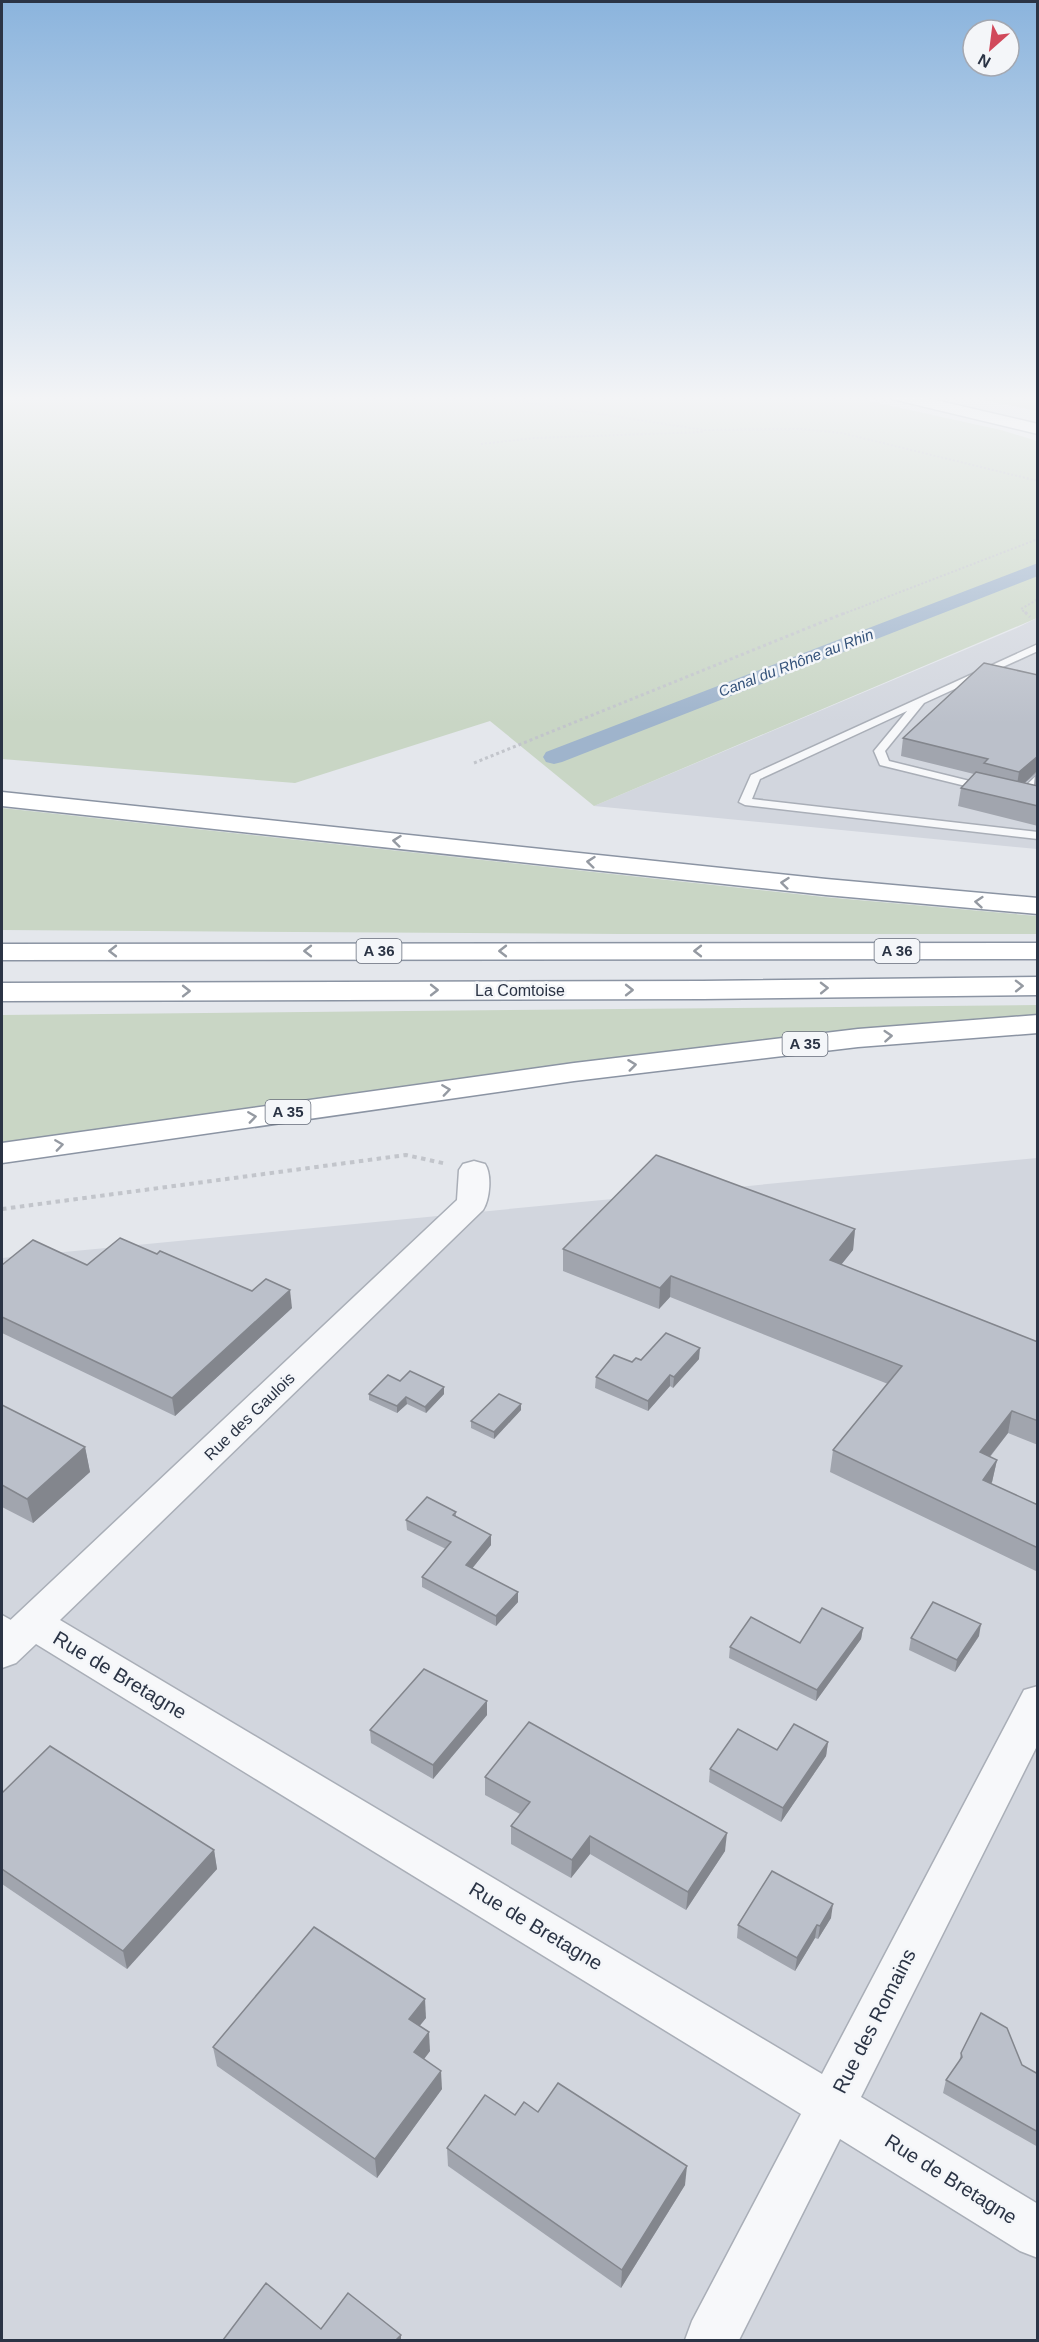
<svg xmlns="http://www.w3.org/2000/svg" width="1039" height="2342" viewBox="0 0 1039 2342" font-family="Helvetica,sans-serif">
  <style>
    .built { fill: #d2d6de }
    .green { fill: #c9d6c5 }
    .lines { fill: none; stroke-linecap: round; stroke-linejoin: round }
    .canal { fill: #9fb4cc; fill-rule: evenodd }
    .lane-casing { stroke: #a9aeb7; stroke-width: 3 }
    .street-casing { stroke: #a9aeb7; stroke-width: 3 }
    .primary-casing { stroke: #a3abb8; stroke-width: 3 }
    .highway-casing { stroke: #8b94a3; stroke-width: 3 }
    .path-far2 { stroke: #c2c5cb; stroke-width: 2; stroke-dasharray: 2 2; stroke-linecap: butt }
    .path-far1 { stroke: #c2c5cb; stroke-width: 3; stroke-dasharray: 3 3; stroke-linecap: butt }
    .path { stroke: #c2c5cb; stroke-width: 4; stroke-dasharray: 4.5 4.5; stroke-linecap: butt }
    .lane { fill: #f7f8fa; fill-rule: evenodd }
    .street { fill: #f7f8fa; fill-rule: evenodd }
    .primary { fill: #fff; fill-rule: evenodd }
    .highway { fill: #fff; fill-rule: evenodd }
    .wall { fill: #a1a5ae }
    .shaded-wall { fill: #83868d }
    .building { fill: #bbc0ca; stroke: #83868d; stroke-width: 1.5 }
    .oneway { stroke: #959aa2 }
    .labels { text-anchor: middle; stroke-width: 5; stroke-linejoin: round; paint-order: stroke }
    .far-water-label { font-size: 15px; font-style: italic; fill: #34527a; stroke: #f4f6f9 }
    .shield { fill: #f4f6f9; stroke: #676e7b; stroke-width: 1.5 }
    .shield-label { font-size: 15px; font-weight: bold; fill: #2b3445 }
    .street-label { font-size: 16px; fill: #2b3445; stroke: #f4f6f9 }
    .near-street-label { font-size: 20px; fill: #2b3445; stroke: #f4f6f9 }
  </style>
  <rect width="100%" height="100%" fill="#e4e7ec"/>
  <g class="built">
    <path d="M1037,618V849L594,806L1019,627Z"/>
    <path d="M1037,1158V2340H2V1258Z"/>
  </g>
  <g class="green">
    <path d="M2,396H846L1001,430L1037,441V618L594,806L490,721L295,783L2,759Z"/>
    <path d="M964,396H1037V411Z"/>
    <path d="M2,808L824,897L1037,916V934H621L2,930Z"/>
    <path d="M1038,1005L1037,1018L856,1031L2,1145V1015Z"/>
  </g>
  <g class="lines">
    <path class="canal" d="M1038,563V576L562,762L554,764L546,762L543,757L546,752Z"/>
    <defs>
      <g id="lane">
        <path d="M1038,644V651L924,703L885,751L889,761L990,786V790L986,791L880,765L874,751L907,711L760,779L752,799L1038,832V839L745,805L739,802L751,775Z"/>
        <path d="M1038,774V784L1028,795L1038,797V804L1016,799V795Z"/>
        <path d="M2,1615L27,1629L30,1634L27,1639L20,1642L2,1632Z"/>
      </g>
      <path id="street" d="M474,1161L485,1164C492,1174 490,1199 483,1210L60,1620L822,2074L1024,1690L1038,1686V1744L861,2097L1038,2204V2258L1020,2251L840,2139L739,2340H685L692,2321L801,2114L36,1644L16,1663L2,1668V1628L457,1200L459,1170L463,1164Z"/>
      <path id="primary" d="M890,396H918L1038,424V434L892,399Z"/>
      <g id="highway">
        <path d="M2,792L826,879L1038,898V914L826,895L2,806Z"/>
        <path d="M1038,943V959L2,960V944Z"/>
        <path d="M1038,977V995L703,999L2,1001V983L703,981Z"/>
        <path d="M1038,1015V1033L858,1047L574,1081L2,1163V1143L574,1063L858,1029Z"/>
      </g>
    </defs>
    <use href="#lane" class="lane-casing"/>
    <use href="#street" class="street-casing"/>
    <use href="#primary" class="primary-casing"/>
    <use href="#highway" class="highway-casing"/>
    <g class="path-far2">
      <path d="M483,396L704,430L801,429L842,433L1038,481"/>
      <path d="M865,396L876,398"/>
      <path d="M481,444L535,438L704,432"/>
      <path d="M843,614L1038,539"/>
      <path d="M1027,614L1021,609L1038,599"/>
    </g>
    <g class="path-far1">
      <path d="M1025,612L1030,617"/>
      <path d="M474,763L847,612"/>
    </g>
    <path class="path" d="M2,1209L406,1155L447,1164"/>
    <use href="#lane" class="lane"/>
    <use href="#street" class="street"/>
    <use href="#primary" class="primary"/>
    <use href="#highway" class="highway"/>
  </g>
  <g class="wall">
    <path d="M1038,675V772L1025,783L1034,785L1035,775L1038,773V826L958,806L961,788L974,774L901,756L903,738Z"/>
    <path d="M855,1229L853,1250L841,1265L1038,1342V1445L1008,1433L990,1457L997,1460L992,1482L991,1484L1038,1505V1572L830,1472L833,1450L888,1384L670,1297L659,1309L563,1271V1249Z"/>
    <path d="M157,1254L292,1308L175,1416L2,1333V1265H87Z"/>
    <path d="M699,1359L673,1388L670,1386L648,1411L595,1388L596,1377L632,1362L641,1360Z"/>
    <path d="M400,1381L444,1387V1394L426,1413L407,1404L397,1413L369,1400V1394Z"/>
    <path d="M2,1405L85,1447L90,1472L33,1523L2,1507Z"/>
    <path d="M521,1410L494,1439L471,1428V1421Z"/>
    <path d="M456,1512V1517L491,1545L472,1568L518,1602L496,1626L422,1587V1577L446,1549L407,1530L406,1520Z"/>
    <path d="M863,1628L861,1639L816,1701L729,1658L730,1647L800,1643Z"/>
    <path d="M979,1636L955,1672L909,1650L911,1638Z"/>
    <path d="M487,1715L433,1779L371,1743L370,1730Z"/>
    <path d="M828,1742L826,1756L781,1822L709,1782L710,1769L777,1750Z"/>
    <path d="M485,1777L725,1851L686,1910L590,1854L571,1878L511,1844V1826L520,1814L485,1795Z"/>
    <path d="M2,1793L214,1850L217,1869L127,1969L2,1884Z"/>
    <path d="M831,1918L818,1939L815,1938L795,1971L737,1938L738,1925Z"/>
    <path d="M426,2018L419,2026L430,2051L424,2059L442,2089L377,2178L217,2066L213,2047Z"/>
    <path d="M961,2053L1022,2065L1038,2074V2147L943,2093L946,2080L959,2062Z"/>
    <path d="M538,2112L685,2185L621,2288L448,2166L447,2148L515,2115Z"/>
  </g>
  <g class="shaded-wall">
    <path d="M1038,756L1036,772L1016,791L1019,772Z"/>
    <path d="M855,1229L853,1250L827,1282L830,1260Z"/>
    <path d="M671,1276L670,1297L659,1309L660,1288Z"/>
    <path d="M290,1290L292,1308L175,1416L172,1398Z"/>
    <path d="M700,1348L699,1359L673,1388L674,1377Z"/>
    <path d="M670,1375V1386L648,1411V1401Z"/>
    <path d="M444,1387V1394L426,1413L425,1407Z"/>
    <path d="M406,1397L407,1404L397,1413V1406Z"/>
    <path d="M521,1404V1410L494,1439V1432Z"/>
    <path d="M1012,1411L1008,1433L976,1474L980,1452Z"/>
    <path d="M85,1447L90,1472L33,1523L27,1499Z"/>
    <path d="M997,1460L992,1482L978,1502L983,1480Z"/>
    <path d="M491,1535V1545L467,1575L466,1565Z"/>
    <path d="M518,1592V1602L496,1626V1616Z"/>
    <path d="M981,1624L979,1636L955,1672L957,1660Z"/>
    <path d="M863,1628L861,1639L816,1701L817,1690Z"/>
    <path d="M487,1701V1715L433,1779V1765Z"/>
    <path d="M828,1742L826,1756L781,1822L783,1808Z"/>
    <path d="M727,1833L725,1851L686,1910L688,1892Z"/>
    <path d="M590,1836V1854L571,1878L572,1860Z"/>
    <path d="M214,1850L217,1869L127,1969L123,1951Z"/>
    <path d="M833,1904L831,1918L818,1939L820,1926Z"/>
    <path d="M817,1925L815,1938L795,1971L797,1958Z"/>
    <path d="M425,1999L426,2018L410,2038L409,2019Z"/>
    <path d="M429,2032L430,2051L415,2071L414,2052Z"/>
    <path d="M441,2071L442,2089L377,2178L375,2159Z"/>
    <path d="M687,2166L685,2185L621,2288L622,2270Z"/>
    <path d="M401,2335V2340H396Z"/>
  </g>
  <g class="building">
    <path d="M984,663L1038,675V756L1019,772L984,763L988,759L903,738Z"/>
    <path d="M976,772L1038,786V806L961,788Z"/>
    <path d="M656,1155L855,1229L830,1260L1038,1342V1421L1012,1411L980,1452L997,1460L983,1480L1038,1505V1548L833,1450L902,1366L671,1276L660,1288L563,1249Z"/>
    <path d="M120,1238L157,1254L160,1251L252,1291L266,1279L290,1290L172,1398L2,1317V1265L33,1240L87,1265Z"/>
    <path d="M666,1333L700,1348L674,1377L670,1375L648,1401L596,1377L614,1355L632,1362L636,1358L641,1360Z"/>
    <path d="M410,1371L444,1387L425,1407L406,1397L397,1406L369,1394L388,1375L400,1381Z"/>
    <path d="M499,1394L521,1404L494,1432L471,1421Z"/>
    <path d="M2,1405L85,1447L27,1499L2,1485Z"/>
    <path d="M427,1497L456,1512L453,1515L491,1535L466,1565L518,1592L496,1616L422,1577L451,1542L406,1520Z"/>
    <path d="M933,1602L981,1624L957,1660L911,1638Z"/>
    <path d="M822,1608L863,1628L817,1690L730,1647L751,1617L800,1643Z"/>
    <path d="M424,1669L487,1701L433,1765L370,1730Z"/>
    <path d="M529,1722L727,1833L688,1892L590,1836L572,1860L511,1826L530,1802L485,1777Z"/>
    <path d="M794,1724L828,1742L783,1808L710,1769L738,1729L777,1750Z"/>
    <path d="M50,1746L214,1850L123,1951L2,1869V1793Z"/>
    <path d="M772,1871L833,1904L820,1926L817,1925L797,1958L738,1925Z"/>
    <path d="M314,1927L425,1999L409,2019L429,2032L414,2052L441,2071L375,2159L213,2047Z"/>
    <path d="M981,2013L1007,2028L1022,2065L1038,2074V2132L946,2080L962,2057L961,2053Z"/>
    <path d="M558,2083L687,2166L622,2270L447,2148L485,2095L515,2115L524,2102L538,2112Z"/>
    <path d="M266,2283L321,2329L348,2293L401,2335L396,2340H223Z"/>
  </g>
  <defs><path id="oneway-chevron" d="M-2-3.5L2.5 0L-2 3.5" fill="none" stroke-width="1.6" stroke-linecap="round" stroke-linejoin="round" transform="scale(1.5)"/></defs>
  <g class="oneway">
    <use href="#oneway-chevron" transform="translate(397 841) rotate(-174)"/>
    <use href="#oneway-chevron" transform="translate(591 862) rotate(-174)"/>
    <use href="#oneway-chevron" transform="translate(785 883) rotate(-174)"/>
    <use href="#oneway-chevron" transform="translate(979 902) rotate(-175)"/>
    <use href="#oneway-chevron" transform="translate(113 951) rotate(180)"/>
    <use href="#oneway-chevron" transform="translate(308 951) rotate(180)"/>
    <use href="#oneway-chevron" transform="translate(503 951) rotate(180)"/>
    <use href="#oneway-chevron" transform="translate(698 951) rotate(180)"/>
    <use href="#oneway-chevron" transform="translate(1019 986) rotate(-1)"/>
    <use href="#oneway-chevron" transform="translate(824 988) rotate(-1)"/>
    <use href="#oneway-chevron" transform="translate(434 990)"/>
    <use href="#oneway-chevron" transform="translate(629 990)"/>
    <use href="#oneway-chevron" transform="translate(186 991)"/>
    <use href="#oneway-chevron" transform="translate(888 1036) rotate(-4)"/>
    <use href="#oneway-chevron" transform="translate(632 1065) rotate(-7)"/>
    <use href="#oneway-chevron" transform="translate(446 1090) rotate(-8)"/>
    <use href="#oneway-chevron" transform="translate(252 1117) rotate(-8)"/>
    <use href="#oneway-chevron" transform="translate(59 1145) rotate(-8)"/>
  </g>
  <linearGradient id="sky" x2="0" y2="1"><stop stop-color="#8bb4dd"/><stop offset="0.55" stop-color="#f3f4f6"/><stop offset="1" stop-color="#f3f4f6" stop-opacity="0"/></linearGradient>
  <rect width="1039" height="724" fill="url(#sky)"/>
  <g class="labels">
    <g class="far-water-label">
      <text transform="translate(796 663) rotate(-21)" y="5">Canal du Rhône au Rhin</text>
    </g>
    <g class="shield">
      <rect x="356.5" y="939" width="45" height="24" rx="4.5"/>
      <rect x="874.5" y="939" width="45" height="24" rx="4.5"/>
      <rect x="782.5" y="1032" width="45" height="24" rx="4.5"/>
      <rect x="265.5" y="1100" width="45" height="24" rx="4.5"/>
    </g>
    <g class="shield-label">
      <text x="379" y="956">A 36</text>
      <text x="897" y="956">A 36</text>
      <text x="805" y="1049">A 35</text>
      <text x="288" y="1117">A 35</text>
    </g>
    <g class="street-label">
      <text x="520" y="996">La Comtoise</text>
      <text transform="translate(249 1416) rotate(-44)" y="6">Rue des Gaulois</text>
    </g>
    <g class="near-street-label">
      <text transform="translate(120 1675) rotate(31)" y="7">Rue de Bretagne</text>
      <text transform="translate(536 1926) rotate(31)" y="7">Rue de Bretagne</text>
      <text transform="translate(874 2021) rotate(-63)" y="7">Rue des Romains</text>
      <text transform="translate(951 2179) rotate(32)" y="7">Rue de Bretagne</text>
    </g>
  </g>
  <rect width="1039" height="2342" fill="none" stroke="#2b3445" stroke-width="6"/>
  <g transform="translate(991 48) rotate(208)"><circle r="28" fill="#f4f6f9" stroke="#a4a8b1" stroke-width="1.5"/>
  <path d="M0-4.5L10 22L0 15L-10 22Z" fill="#d1495b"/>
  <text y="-9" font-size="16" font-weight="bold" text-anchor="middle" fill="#2b3445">N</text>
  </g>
</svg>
